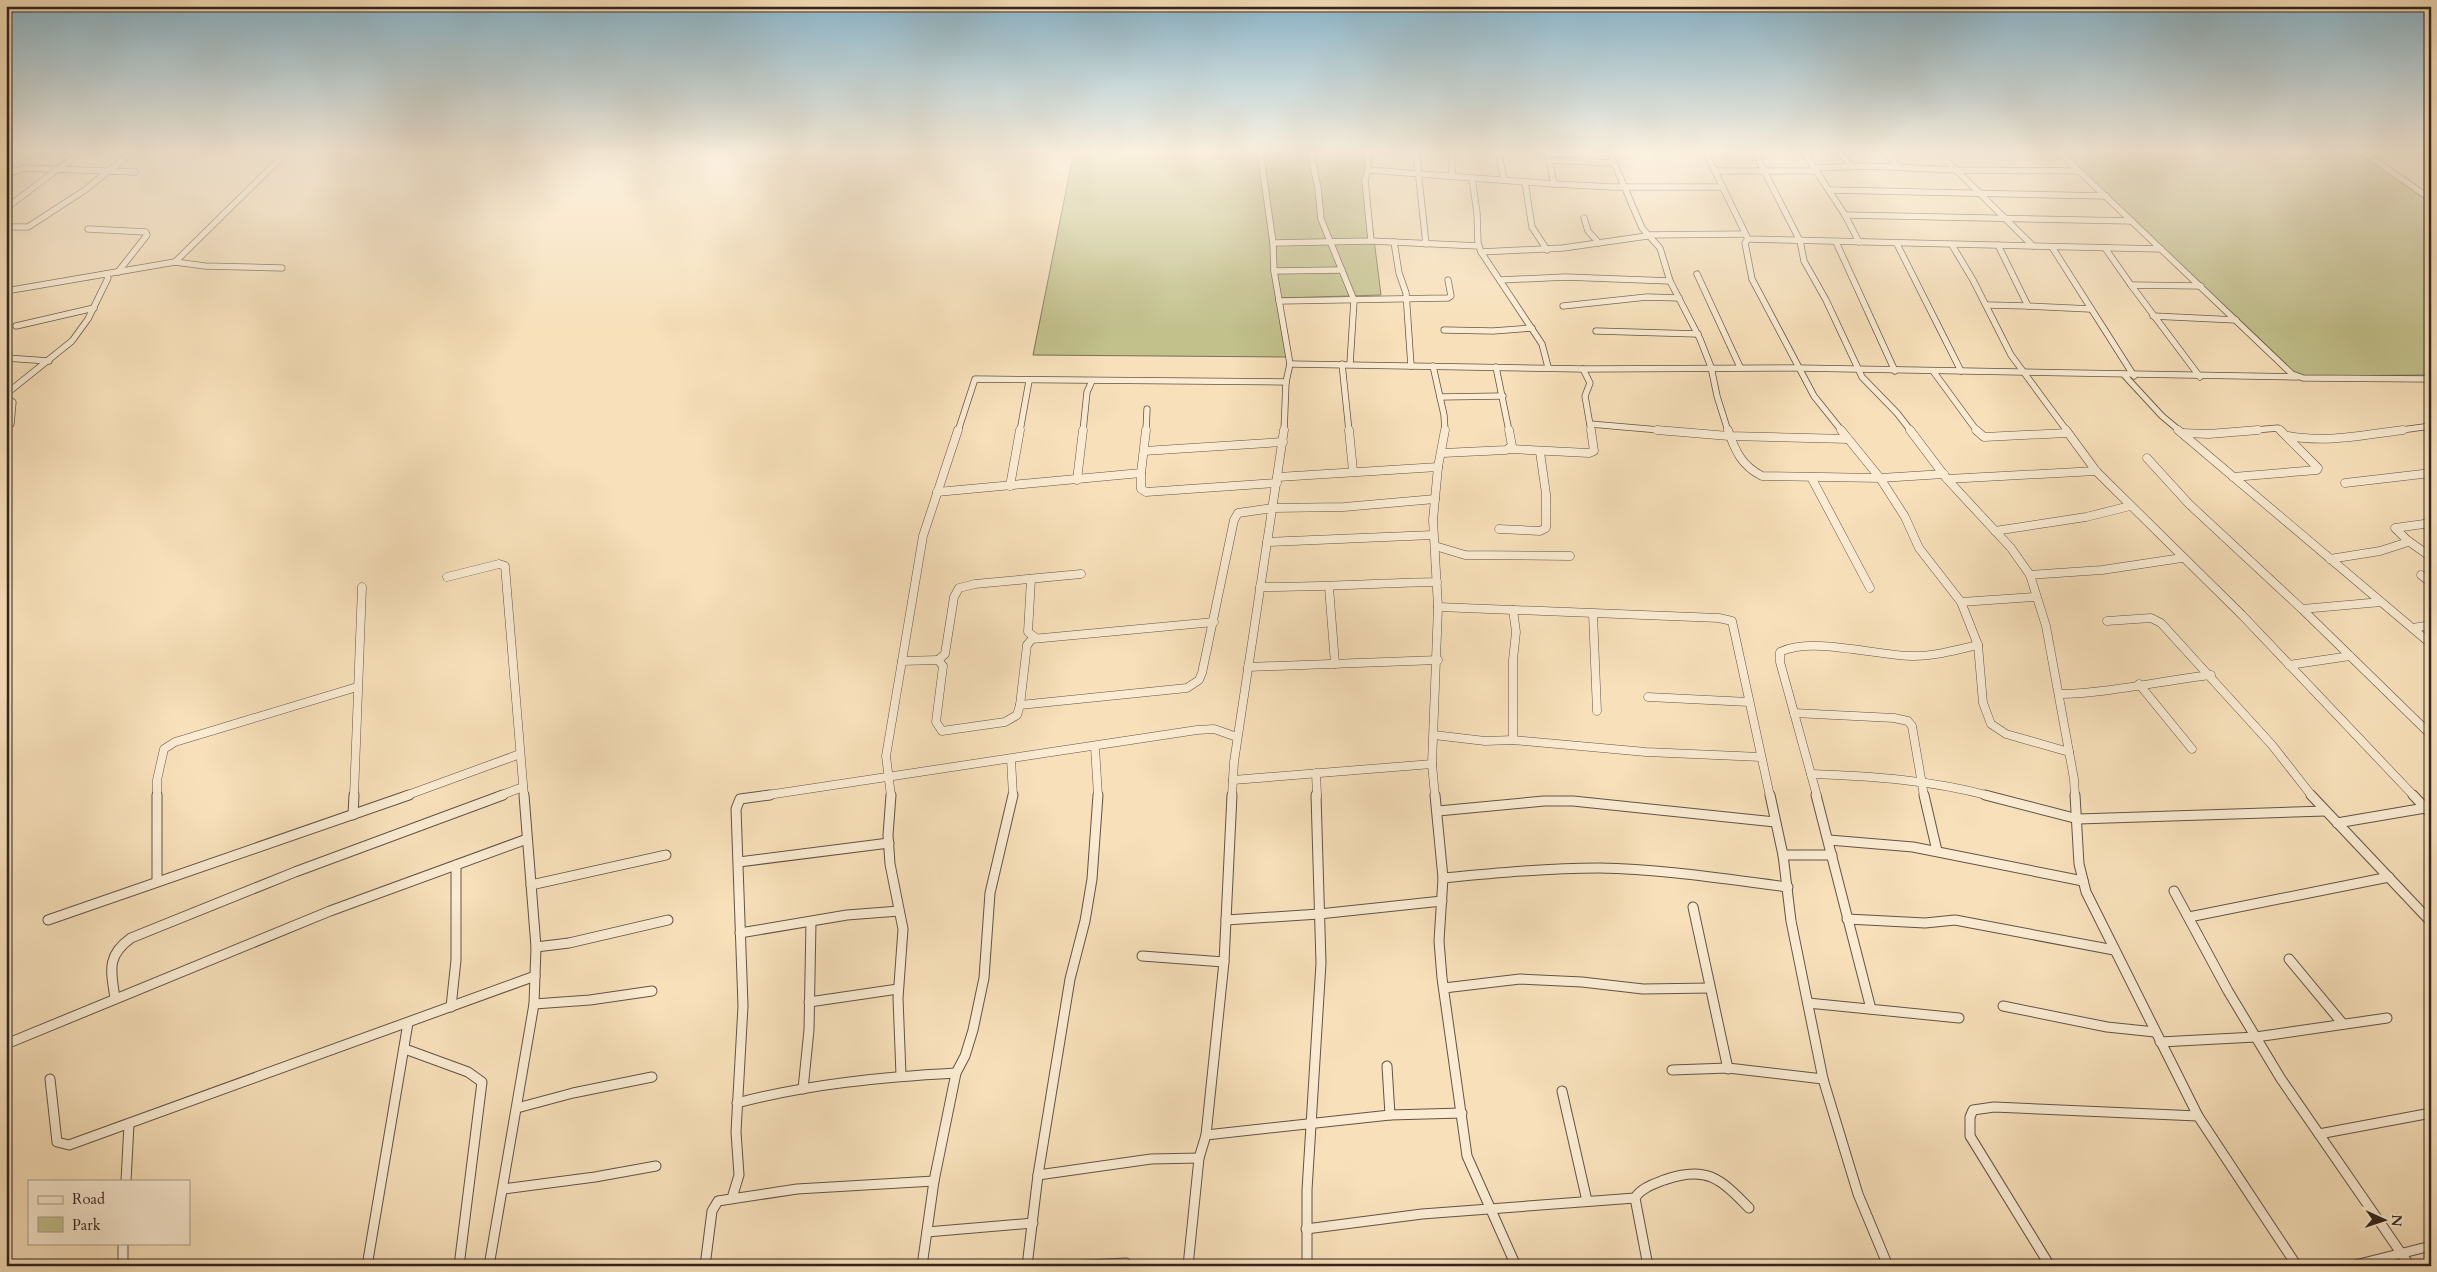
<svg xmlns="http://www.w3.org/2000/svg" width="2437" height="1272" viewBox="0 0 2437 1272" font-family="Cardo,serif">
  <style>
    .green { fill: #c2c18c; stroke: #7a7256 }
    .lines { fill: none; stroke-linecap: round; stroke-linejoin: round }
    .minor-far2-casing { stroke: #635346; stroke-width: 7 }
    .minor-far1-casing { stroke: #635346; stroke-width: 9 }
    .minor-casing { stroke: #635346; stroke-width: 11 }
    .minor-far2 { stroke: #faebd2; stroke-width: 5.5 }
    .minor-far1 { stroke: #faebd2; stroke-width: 8 }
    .minor { stroke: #faebd2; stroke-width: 9 }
  </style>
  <rect width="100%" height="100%" fill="#f7e0ba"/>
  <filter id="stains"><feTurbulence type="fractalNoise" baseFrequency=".004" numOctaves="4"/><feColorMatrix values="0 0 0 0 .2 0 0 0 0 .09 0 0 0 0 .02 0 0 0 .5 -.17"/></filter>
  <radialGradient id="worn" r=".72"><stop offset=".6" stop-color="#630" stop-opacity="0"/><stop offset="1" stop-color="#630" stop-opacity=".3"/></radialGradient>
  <g class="green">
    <path d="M1074,151H1366V176L1381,295L1280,298L1287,357L1033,355Z"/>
    <path d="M2055,151H2357L2431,202V375L2290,376Z"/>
  </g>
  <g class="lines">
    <defs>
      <g id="minor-far2">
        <path d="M1260,151L1273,243L1274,271L1290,364L1286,382L1284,431"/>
        <path d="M1310,151L1318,188L1321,219L1354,300L1350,364"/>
        <path d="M1416,151L1426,244"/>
        <path d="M1452,151V176"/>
        <path d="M1498,151L1504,180"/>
        <path d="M1547,151L1554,184L1613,187H1723"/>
        <path d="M1609,151L1642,228L1660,248L1670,281L1700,339L1711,367L1717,396L1728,431"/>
        <path d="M1705,151L1748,239L2161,249"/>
        <path d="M1754,151L1800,241L1804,261L1826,300L1862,377L1897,413L1911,431"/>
        <path d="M1803,151L1845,215L1859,242"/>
        <path d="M1838,151L1852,166"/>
        <path d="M1884,151L1899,167"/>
        <path d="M1937,151L2033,246"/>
        <path d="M2058,151L2292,374L2303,378L2431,379"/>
        <path d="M2361,151L2431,199"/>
        <path d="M1549,160L1614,163"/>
        <path d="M1815,168L1866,166L1957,170L2079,171"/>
        <path d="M1368,170L1554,184"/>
        <path d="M1715,171H1816"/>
        <path d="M6,174L25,168L135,172"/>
        <path d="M1472,178L1477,213L1478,243L1481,252L1542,344L1548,367"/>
        <path d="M1525,182L1532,227L1547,250"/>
        <path d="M1829,190L2106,196"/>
        <path d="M6,208L82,151"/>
        <path d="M1845,215L2132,221"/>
        <path d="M1584,218L1588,231L1599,243"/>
        <path d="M6,227H28L85,190L133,151"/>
        <path d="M88,229L146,232L147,235L118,272"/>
        <path d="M1646,235L1745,234"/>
        <path d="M1748,239L1745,243L1752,279L1814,396L1842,431"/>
        <path d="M1371,241L1479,246"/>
        <path d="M1394,242L1399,273L1406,293L1411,366"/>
        <path d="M1836,242L1895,371"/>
        <path d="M1273,243L1371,241L1365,180L1368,170V151"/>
        <path d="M1897,244L1961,371"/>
        <path d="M1952,245L1973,280L2011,355L2067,431"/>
        <path d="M1998,245L2028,306L2090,309"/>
        <path d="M2052,247L2134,376"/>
        <path d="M2105,248L2131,285"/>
        <path d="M1481,252L1563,248L1647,236"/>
        <path d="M282,268L205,266L175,262L288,151"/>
        <path d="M1274,271L1342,270"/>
        <path d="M1697,274L1740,367"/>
        <path d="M1500,280L1565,277L1670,281"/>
        <path d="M6,291L175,262"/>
        <path d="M1279,301L1448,298L1451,296L1448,280"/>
        <path d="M1986,305L2028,306"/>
        <path d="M1563,306L1647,297L1679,298"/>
        <path d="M2153,316L2236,320"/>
        <path d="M16,326L94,308"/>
        <path d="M1444,330L1493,331L1532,328"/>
        <path d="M1596,331L1698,334"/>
        <path d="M6,358L49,361"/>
        <path d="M1290,364L1583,369L1798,368L2297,377"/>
        <path d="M1342,364L1349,431"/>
        <path d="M1433,366L1444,415L1445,431"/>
        <path d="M1496,367L1509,431"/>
        <path d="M1583,369L1590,383L1585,396L1591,431"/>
        <path d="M1933,371L1977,431"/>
        <path d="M2125,376L2162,416L2180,431"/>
        <path d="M2200,377L2131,285L2201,286"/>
        <path d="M6,394L72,341L88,319L108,278L106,274"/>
        <path d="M1440,397L1503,396"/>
        <path d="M6,399L13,402L11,424"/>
        <path d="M1590,424L1671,431"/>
        <path d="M958,431L975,379L1286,382"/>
        <path d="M1020,431L1029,381"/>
        <path d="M1083,431L1087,392L1092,381"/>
        <path d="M1146,431L1147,409"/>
        <path d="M2243,431L2278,428L2281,431"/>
        <path d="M2394,431L2431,426"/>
      </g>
      <g id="minor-far1">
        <path d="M1349,430L1353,471"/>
        <path d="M1657,430L1729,436L1848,439"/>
        <path d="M1728,430C1735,451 1742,466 1762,476L1880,478L1944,474"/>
        <path d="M1841,430L1880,478L1905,517L1919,548L1961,602L1978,645L1983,703L1991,724L2006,734L2069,752"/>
        <path d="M1910,430L1947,479L2011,548L2030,575L2046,626L2074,779L2075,796"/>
        <path d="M1976,430L1984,437L2067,433"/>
        <path d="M2066,430L2096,471L2242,615L2414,796"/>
        <path d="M2178,430L2431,644"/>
        <path d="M2182,433L2209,434L2258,430"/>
        <path d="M2288,436C2326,443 2365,435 2403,430"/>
        <path d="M1510,449L1589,453L1594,451L1591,430"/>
        <path d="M1144,451L1283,442"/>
        <path d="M1443,453L1506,450L1512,446L1509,430"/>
        <path d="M2147,458L2189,504L2302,609L2431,735"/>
        <path d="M1141,473V489L1146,492L1277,483"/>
        <path d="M1278,477L1438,467"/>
        <path d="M1811,477L1870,588"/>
        <path d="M2233,477L2317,470L2318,468L2280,430"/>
        <path d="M1947,479L2096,471"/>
        <path d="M1077,480L1083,430"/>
        <path d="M2345,483L2431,473"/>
        <path d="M1010,486L1020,430"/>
        <path d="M937,492L1141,473L1146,430"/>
        <path d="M2431,523L2395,528L2407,540L2431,557"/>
        <path d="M1499,529L1540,531L1546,528V494L1540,452"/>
        <path d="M1995,531L2086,517L2130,506"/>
        <path d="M1267,542L1433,535"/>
        <path d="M1435,546L1465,555L1570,556"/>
        <path d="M2330,559L2380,551L2405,543L2407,540"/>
        <path d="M2030,575L2102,570L2182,558"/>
        <path d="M2421,575L2431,583"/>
        <path d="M447,577L499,564L505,566L524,796"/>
        <path d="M1031,579L1028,632L1036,638"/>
        <path d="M1260,587C1319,587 1378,583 1437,582"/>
        <path d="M1329,587L1335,664"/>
        <path d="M1961,602L2035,597"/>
        <path d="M1438,607L1719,618L1732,621L1770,796"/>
        <path d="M2302,609L2381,602"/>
        <path d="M1513,610L1516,632L1513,660V740"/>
        <path d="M1593,614L1597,711"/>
        <path d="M2107,621L2151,618L2161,623L2272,745L2312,796"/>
        <path d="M2413,628L2431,625"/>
        <path d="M938,660L945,654L954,597L959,588L975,584L1081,574"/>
        <path d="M902,661L923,536L958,430"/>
        <path d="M2289,665L2350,656"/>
        <path d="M1248,667L1438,660"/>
        <path d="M2139,684L2192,749"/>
        <path d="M2059,694C2110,693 2160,681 2211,675"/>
        <path d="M1648,697L1749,702"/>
        <path d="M1020,705L1027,645L1032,639L1214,622"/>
        <path d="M1794,713L1894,718L1908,721L1912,726L1924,796"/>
        <path d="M1434,735L1485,741L1513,740L1646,752L1761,757"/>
        <path d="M1095,747L1098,796"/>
        <path d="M1011,759L1013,796"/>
        <path d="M1316,773L1317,796"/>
        <path d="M1811,774C1871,776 1931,780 1990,796"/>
        <path d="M1233,780L1432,764"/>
        <path d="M157,796V780L164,749L175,742L357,687"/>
        <path d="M354,796L362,587"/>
        <path d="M405,796L520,754"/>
        <path d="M499,796L523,787"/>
        <path d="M761,796L1197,730L1214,729L1237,737"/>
        <path d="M891,796L886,756L902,661L938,660L943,666L936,722L942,731L1005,722L1017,715L1020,705L1187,688L1199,680L1202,673L1234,520L1238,513L1273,508L1344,507L1435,499"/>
        <path d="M1232,796L1234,762L1284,430"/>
        <path d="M1435,796L1432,764L1438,607L1433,520L1438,467L1445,430"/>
        <path d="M1817,796L1780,662V652C1812,636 1877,656 1913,656C1935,656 1957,650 1978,645"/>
      </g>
      <g id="minor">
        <path d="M157,795V880"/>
        <path d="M891,795L888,835L890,864L903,929L898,998L901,1075"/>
        <path d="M1435,795L1443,878L1439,941L1442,978L1467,1156L1516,1266"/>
        <path d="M1770,795L1783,855L1791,921L1823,1079L1858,1194L1888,1266"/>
        <path d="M1816,795L1871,1009"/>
        <path d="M1924,795L1937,851"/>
        <path d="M1985,795L2078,819L2325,811"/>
        <path d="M2075,795L2079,864L2086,892L2198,1116L2297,1266"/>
        <path d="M2311,795L2431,922"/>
        <path d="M2413,795L2431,814"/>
        <path d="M1438,811L1544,801H1573L1775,822"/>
        <path d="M353,815L354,795"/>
        <path d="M2337,823L2431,807"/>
        <path d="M1829,840L1913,847L2083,881"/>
        <path d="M1783,855H1832"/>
        <path d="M739,862L889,843"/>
        <path d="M1443,878C1495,873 1547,868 1599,868C1662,869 1725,879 1788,887"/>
        <path d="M531,885L666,855"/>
        <path d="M2174,891L2228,991L2281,1079L2410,1266"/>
        <path d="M1693,907L1728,1069"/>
        <path d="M2189,917L2389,877"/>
        <path d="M1847,919L1925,923L1955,920L2114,950"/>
        <path d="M48,920L409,795"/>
        <path d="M1226,920L1319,914L1442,901"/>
        <path d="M740,933L847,915L899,911"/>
        <path d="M536,947L569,943L668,920"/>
        <path d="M1142,956L1224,962"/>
        <path d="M2289,959L2343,1024"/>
        <path d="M1444,988L1520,979L1582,982L1643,989L1710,988"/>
        <path d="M115,998C111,971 106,956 131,938L295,872L503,795"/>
        <path d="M809,1002L898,989"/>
        <path d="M1808,1003L1959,1018"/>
        <path d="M534,1004L590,1000L652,991"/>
        <path d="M2003,1006L2107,1027L2155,1032"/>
        <path d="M451,1007L456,960V865"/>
        <path d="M11,1042L330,911L527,839"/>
        <path d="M2160,1042L2256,1037L2387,1018"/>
        <path d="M405,1049L468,1072L482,1082L459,1266"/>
        <path d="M1387,1066L1390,1115"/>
        <path d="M1672,1070L1728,1068L1823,1079"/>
        <path d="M50,1079L57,1142L69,1145L535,976"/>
        <path d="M803,1089L809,1030L811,922"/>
        <path d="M1562,1091L1587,1201"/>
        <path d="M737,1103C809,1084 882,1077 956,1073"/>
        <path d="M517,1108L573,1093L652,1077"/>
        <path d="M2319,1134L2431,1113"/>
        <path d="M1206,1135L1390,1115L1462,1113"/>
        <path d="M1038,1175L1151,1159L1199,1158"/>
        <path d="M126,1181L129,1124"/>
        <path d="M503,1189L595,1177L656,1166"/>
        <path d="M732,1198L739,1175L736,1132L743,1006L736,809L740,799L770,795"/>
        <path d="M1306,1229L1422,1214L1635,1198"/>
        <path d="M927,1232L1033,1223"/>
        <path d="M123,1243V1266"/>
        <path d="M367,1266L408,1023"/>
        <path d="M489,1266L534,1004L536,947L524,795"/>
        <path d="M705,1266L712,1211L718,1201L797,1189L934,1181"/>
        <path d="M922,1266L934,1181L956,1073L965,1056L973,1030L984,978L990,893L1013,795"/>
        <path d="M1027,1266L1038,1175L1070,979L1085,921L1092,879L1098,795"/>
        <path d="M1068,1266L1126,1263"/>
        <path d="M1188,1266L1199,1158L1206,1135L1224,962L1232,795"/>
        <path d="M1307,1266V1190L1321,963L1316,795"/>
        <path d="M1648,1266L1635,1198C1641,1188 1654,1184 1664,1180C1706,1165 1720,1178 1749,1208"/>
        <path d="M2050,1266L1970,1136V1117L1973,1110L1994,1107L2198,1116"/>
        <path d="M2351,1266L2431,1246"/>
      </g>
    </defs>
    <use href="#minor-far2" class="minor-far2-casing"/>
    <use href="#minor-far1" class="minor-far1-casing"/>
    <use href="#minor" class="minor-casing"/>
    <use href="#minor-far2" class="minor-far2"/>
    <use href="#minor-far1" class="minor-far1"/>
    <use href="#minor" class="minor"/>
  </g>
  <linearGradient id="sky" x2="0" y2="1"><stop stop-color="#8ab8cf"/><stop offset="0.46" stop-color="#fbf1e0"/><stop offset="1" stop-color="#fbf1e0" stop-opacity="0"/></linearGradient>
  <rect width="2437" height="329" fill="url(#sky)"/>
  <rect width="2437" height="1272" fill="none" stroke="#f7e0ba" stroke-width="25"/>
  <rect x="8" y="8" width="2422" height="1257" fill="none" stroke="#32241f" stroke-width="2.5"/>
  <rect x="12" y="12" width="2412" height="1247" fill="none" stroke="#32241f"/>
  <rect x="28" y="1180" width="162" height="65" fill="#faebd2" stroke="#aa9b8a"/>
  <rect x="38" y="1196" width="25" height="8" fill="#faebd2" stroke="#aa9b8a"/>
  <text x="72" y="1204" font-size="15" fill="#32241f">Road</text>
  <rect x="38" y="1217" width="25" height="15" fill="#c2c18c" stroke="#aa9b8a"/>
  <text x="72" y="1230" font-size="15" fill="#32241f">Park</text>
  <g transform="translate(2384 1220) rotate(93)" stroke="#faebd2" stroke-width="4" paint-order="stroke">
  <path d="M0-4L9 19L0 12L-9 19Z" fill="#32241f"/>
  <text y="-8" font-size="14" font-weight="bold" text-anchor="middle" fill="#32241f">N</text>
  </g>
  <rect width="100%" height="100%" filter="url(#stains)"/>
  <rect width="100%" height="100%" fill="url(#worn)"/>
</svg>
